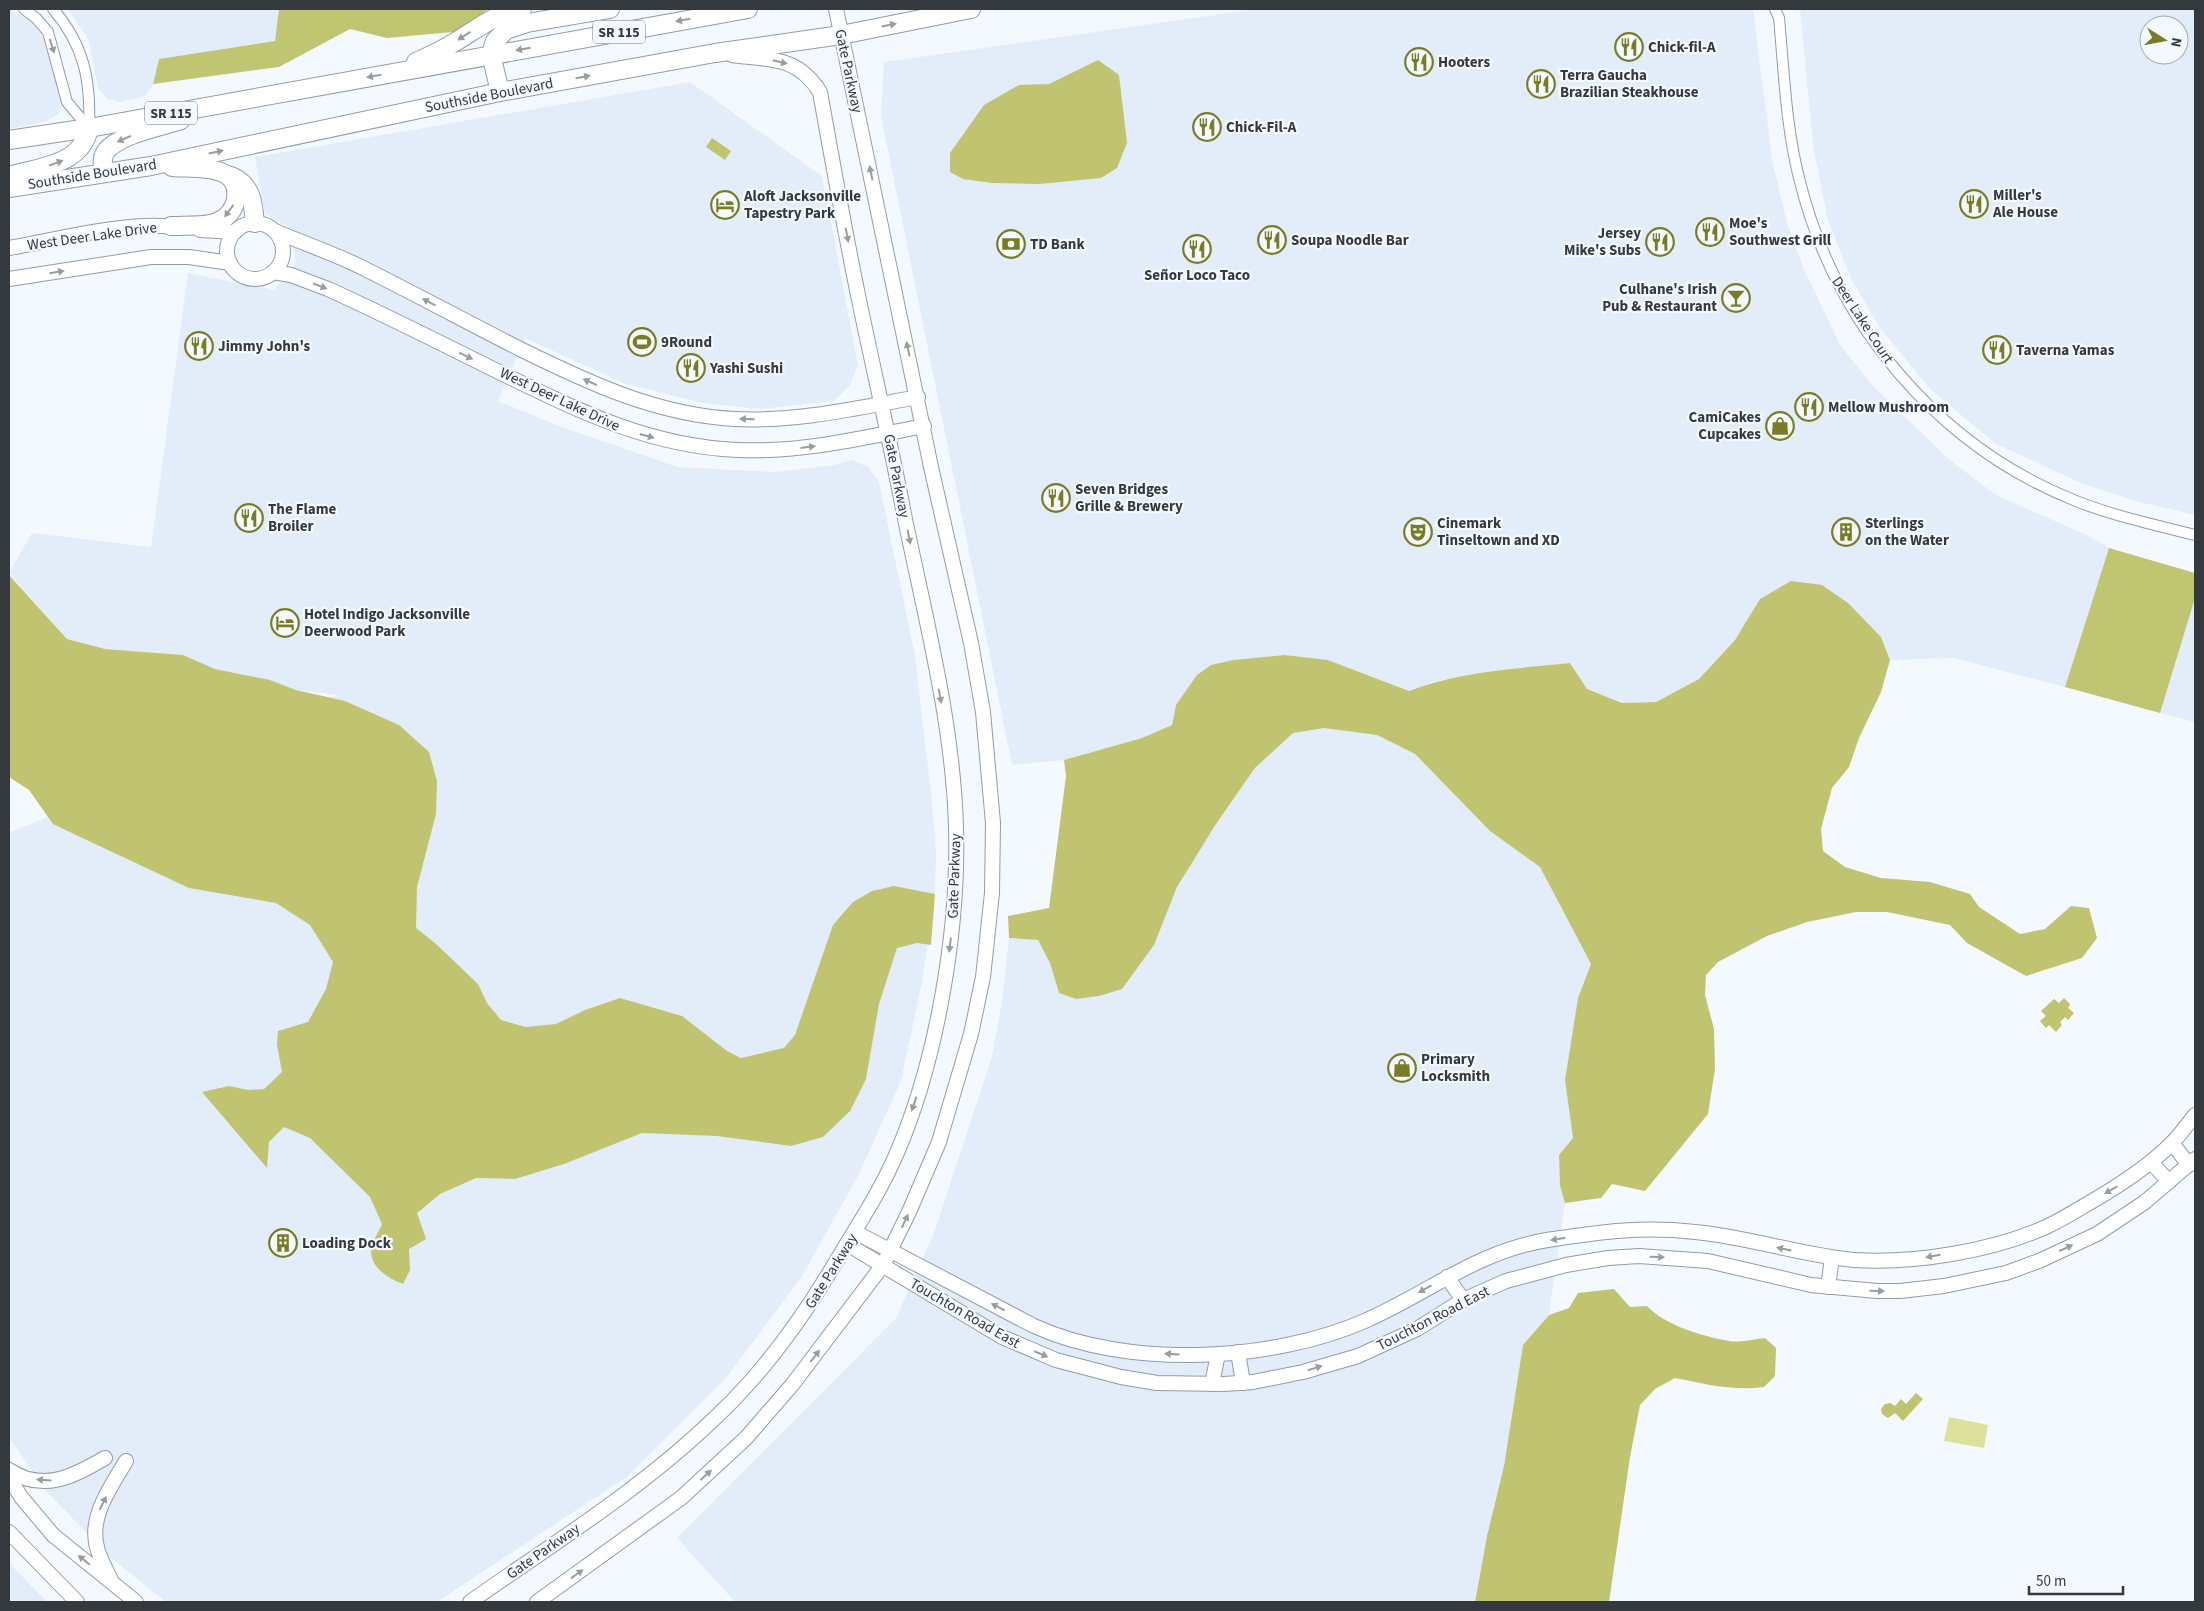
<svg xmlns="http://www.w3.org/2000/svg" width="2204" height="1611" viewBox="0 0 2204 1611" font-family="'Source Sans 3',sans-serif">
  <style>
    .built { fill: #e2edf9; fill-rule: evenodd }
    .green { fill: #dce19c }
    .forest { fill: #c0c572 }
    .water { fill: #c0c471 }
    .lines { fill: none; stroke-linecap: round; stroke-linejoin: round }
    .street-casing { stroke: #909ca9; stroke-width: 12 }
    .secondary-casing { stroke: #909ca9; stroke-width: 16 }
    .highway-casing { stroke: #909ca9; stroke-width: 20 }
    .street { stroke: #fff; stroke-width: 10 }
    .secondary { stroke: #fff; stroke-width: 14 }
    .highway { stroke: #fff; stroke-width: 18 }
    .oneway { fill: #9a9c9e }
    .labels { text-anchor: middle; stroke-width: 4.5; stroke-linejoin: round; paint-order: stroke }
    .shield { fill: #f4f9ff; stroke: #6e7378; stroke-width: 1 }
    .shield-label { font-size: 14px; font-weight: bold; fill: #34393e }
    .poi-label { font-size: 15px; font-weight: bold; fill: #34393e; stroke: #f4f9ff; text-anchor: start }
    .street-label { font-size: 15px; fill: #34393e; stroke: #f4f9ff }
  </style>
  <rect width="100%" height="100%" fill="#f4f9ff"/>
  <g class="built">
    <path d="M9,9L29,19L48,45L62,104L59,114L45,122L9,129Z"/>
    <path d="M68,9H279L275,41L159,59L153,84L145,96L120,102L107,99L98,88L89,41Z"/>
    <path d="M1256,9H1753L1772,159L1787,223L1804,269L1840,345L1873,386L1951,461L1996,495L2093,538L2109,548L2065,687L1954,658L1890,660L1881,637L1760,599L1735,640L1699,679L1656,702L1622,703L1587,689L1570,663L1479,673L1432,682L1409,691L1328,660L1285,655L1233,660L1185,694L1176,705L1172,725L1142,738L1064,760L1012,765L881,116L884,62Z"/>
    <path d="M1800,9H2195V515L2139,502L2086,485L1996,444L1931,390L1880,328L1850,277L1827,217L1813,145ZM2149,25H2179V55H2149Z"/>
    <path d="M690,82L822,176L858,365L850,385L834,401L760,409L702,403L623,383L525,338L498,401L562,427L677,467L776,472L834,465L851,460L868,467L879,482L915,656L931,793L936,852L935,894L922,982L901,1081L858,1176L801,1278L726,1378L628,1476L437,1602H166L112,1559L45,1490L9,1437V833L337,695L296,690L270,680L215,669L183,655L105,649L67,639L9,573L32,533L151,547L188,273L274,290L296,263L289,228L265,214L255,157Z"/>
    <path d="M2195,598V722L2160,713Z"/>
    <path d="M1324,727L1377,735L1415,754L1490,831L1540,867L1591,964L1578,998L1565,1080L1573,1138L1559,1156L1560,1186L1565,1203L1549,1315L1523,1345L1504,1466L1487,1536L1475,1602H735L677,1538L896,1318L934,1233L991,1060L1002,1002L1009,938L1038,940L1050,963L1059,993L1154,945L1177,887L1216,824L1255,768L1293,733Z"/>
    <path d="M9,1562L12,1566L47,1602H9Z"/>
  </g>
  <path class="green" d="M1949,1417L1988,1425L1984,1448L1944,1441Z"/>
  <g class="forest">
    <path d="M279,9H488L464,31L387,38L350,29L279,67L153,84L159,59L275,41Z"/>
    <path d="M2109,548L2195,573V598L2160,713L2065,687Z"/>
  </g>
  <g class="water">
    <path d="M1098,60L1119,75L1127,143L1117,168L1101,178L1040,184L992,183L963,179L950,172V153L984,105L1019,85L1049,84Z"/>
    <path d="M712,138L731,151L725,160L706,147Z"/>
    <path d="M9,575L67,639L105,649L183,655L215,669L270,680L296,690L345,701L399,725L429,752L437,781L436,814L417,887L416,928L435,943L478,984L487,1003L501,1020L526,1027L556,1024L585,1010L620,998L682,1016L727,1051L741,1058L784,1048L795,1035L833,925L853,902L872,891L894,886L935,894L931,945L917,943L897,948L879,1004L866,1079L850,1111L823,1137L791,1146L717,1136L642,1133L564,1164L515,1179L476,1178L440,1194L417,1213L426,1239L409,1249L410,1270L403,1284C389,1279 371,1268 371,1251C371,1243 379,1232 382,1224L370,1197L310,1138L284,1127L269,1142L267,1168L202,1092L229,1086L248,1090L264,1089L282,1072L277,1045L278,1031L308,1022L326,989L333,962L310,925L276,903L189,888L76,835L53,824L29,790L9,777Z"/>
    <path d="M1791,581L1822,585L1848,603L1881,637L1890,660L1881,692L1859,738L1849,767L1832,788L1821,829L1823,851L1845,867L1881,878L1930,882L1970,894L1979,907L2020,934L2045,929L2071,906L2089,908L2097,938L2082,958L2026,976L1967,943L1950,925L1887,912H1856L1807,922L1767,936L1718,962L1706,975L1705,995L1714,1029L1715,1069L1708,1114L1645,1191L1612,1184L1601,1198L1565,1203L1560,1186L1559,1155L1573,1138L1565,1080L1578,998L1591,964L1540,867L1490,831L1415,754L1377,735L1324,728L1293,733L1255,768L1216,824L1177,887L1154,945L1122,989L1099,996L1076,999L1059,993L1050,963L1038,940L1009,938L1008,916L1049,908L1066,776L1064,760L1142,738L1172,725L1176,705L1197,675L1211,665L1233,660L1285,655L1328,660L1409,691C1460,671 1516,669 1570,663L1587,689L1622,703L1656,702L1699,679L1735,640L1760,599Z"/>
    <path d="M2064,998L2070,1004L2068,1008L2074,1013L2068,1020L2065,1017L2060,1022L2062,1025L2056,1032L2049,1025L2046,1028L2040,1021L2046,1016L2041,1011L2054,999L2059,1003Z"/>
    <path d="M1614,1289L1630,1307L1647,1306C1666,1326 1703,1336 1729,1341C1740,1343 1754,1339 1765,1338L1776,1348L1775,1376L1764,1387C1732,1391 1705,1384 1675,1378L1655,1389L1640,1405L1630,1457L1609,1602H1475L1487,1536L1504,1466L1523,1345L1549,1315L1569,1308L1578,1293Z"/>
    <path d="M1916,1393L1923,1399L1903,1421L1895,1413L1888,1418L1882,1414L1881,1409L1885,1404L1890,1403L1895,1406L1901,1399L1906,1404Z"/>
  </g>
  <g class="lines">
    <defs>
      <g id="street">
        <path d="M24,9L36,18L48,32L67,102L89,128"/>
        <path d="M53,9C84,45 91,80 89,128"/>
        <path d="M1775,9L1779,18C1784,72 1786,129 1800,182C1836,325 1938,446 2076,501C2114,516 2155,525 2195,535"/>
      </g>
      <g id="secondary">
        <circle cx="255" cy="251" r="28"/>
        <path d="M200,230L235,232"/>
        <path d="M275,231C305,244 336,254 365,269C417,295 469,323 520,349C589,383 657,415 735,419C797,422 857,408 918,397"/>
        <path d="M9,248C55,240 135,219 179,228"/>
        <path d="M273,272L291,275L328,289C388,316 446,346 505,375C581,412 650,446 737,450C801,453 862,438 924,426"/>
        <path d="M9,279L151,257H189L230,263"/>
        <path d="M2172,1143L2189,1165"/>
        <path d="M2151,1162L2169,1182"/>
        <path d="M855,1232L1034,1326C1128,1369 1273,1362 1367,1320C1430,1292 1476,1252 1547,1240C1600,1232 1641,1226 1695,1232C1749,1237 1800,1255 1854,1260C1913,1264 1994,1251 2048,1226C2065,1218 2080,1208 2096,1199C2123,1183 2149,1166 2171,1144C2180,1135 2187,1125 2195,1115"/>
        <path d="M847,1244L1002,1337L1056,1360L1121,1377L1157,1383L1224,1384L1253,1382L1303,1372L1358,1356L1417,1329L1463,1300L1506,1281L1566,1265L1608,1258L1639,1256L1708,1261L1811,1285L1877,1291H1900L1944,1286L2006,1273L2039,1261L2097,1234L2145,1202L2195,1159"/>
        <path d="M1447,1277L1463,1300"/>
        <path d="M1828,1287L1832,1258"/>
        <path d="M1238,1352L1243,1383"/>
        <path d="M1212,1384L1218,1354"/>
        <path d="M9,1470C43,1493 74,1476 105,1458"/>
        <path d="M9,1477L21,1497L53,1535L136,1602"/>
        <path d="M9,1532L77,1602"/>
        <path d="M111,1580C107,1571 101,1561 98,1551C87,1519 110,1488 126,1461"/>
        <path d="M470,1602C554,1543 643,1488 717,1416C765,1371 804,1316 837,1260C858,1225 880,1192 896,1155C937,1061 959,930 956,827C953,722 925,617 904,514C890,440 873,368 858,295C844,227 832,159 820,92C797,56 771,60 732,55"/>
        <path d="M537,1602L681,1498L746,1438L792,1385L883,1265L909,1212L939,1142L971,1034L983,977L992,893L993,823L983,712L971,643L931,467L836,9"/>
      </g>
      <g id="highway">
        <path d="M416,62C429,56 443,50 455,42C477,29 496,13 522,9"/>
        <path d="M500,92L491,54L495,41L506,30L527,23L610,9"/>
        <path d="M9,140L89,128L748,9"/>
        <path d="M103,173C103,165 101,158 106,151C120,134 161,127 181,120"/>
        <path d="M9,176C40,167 82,165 89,128"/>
        <path d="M231,176C252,185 253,202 255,223"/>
        <path d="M9,188L151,166L500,92L715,53L841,35L971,9"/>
        <path d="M171,226C184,225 207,227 217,222C227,218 234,210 236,199C241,163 196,169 172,167"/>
      </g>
    </defs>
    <use href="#street" class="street-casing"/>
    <use href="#secondary" class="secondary-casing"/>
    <use href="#highway" class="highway-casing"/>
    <use href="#street" class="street"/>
    <use href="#secondary" class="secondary"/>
    <use href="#highway" class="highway"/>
  </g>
  <defs><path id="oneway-solid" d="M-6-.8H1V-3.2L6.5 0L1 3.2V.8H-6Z" transform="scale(1.25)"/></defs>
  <g class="oneway">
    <use href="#oneway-solid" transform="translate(683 20) rotate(170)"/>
    <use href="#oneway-solid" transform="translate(889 25) rotate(-11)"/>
    <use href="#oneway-solid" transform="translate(464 36) rotate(147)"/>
    <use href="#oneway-solid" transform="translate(52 46) rotate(72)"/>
    <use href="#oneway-solid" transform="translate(523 49) rotate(170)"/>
    <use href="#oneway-solid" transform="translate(780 62) rotate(13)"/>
    <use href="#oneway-solid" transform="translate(374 76) rotate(170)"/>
    <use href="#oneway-solid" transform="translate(583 77) rotate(-10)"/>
    <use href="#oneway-solid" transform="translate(124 139) rotate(156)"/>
    <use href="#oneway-solid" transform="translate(216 152) rotate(-12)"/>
    <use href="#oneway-solid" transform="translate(56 163) rotate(-19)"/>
    <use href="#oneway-solid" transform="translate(871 173) rotate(-102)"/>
    <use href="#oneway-solid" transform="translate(229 211) rotate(126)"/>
    <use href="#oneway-solid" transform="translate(847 235) rotate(79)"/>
    <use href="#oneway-solid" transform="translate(57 272) rotate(-9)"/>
    <use href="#oneway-solid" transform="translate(320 286) rotate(21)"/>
    <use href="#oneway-solid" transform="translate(429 302) rotate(-152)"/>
    <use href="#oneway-solid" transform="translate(908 349) rotate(-102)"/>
    <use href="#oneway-solid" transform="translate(466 356) rotate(26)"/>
    <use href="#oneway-solid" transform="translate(590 382) rotate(-156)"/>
    <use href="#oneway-solid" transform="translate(747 419) rotate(-178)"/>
    <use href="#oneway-solid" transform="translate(647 436) rotate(15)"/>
    <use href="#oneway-solid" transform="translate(808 447) rotate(-7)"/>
    <use href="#oneway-solid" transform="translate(909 537) rotate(79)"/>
    <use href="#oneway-solid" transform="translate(940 696) rotate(79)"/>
    <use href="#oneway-solid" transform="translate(950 945) rotate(97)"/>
    <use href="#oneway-solid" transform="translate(914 1104) rotate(109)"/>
    <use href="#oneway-solid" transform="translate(2111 1190) rotate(150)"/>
    <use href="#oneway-solid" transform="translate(905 1221) rotate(-65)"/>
    <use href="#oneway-solid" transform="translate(1558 1239) rotate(171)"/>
    <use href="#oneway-solid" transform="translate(2066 1248) rotate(-25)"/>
    <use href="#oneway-solid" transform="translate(1784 1249) rotate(-169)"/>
    <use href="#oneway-solid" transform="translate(1933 1256) rotate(170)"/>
    <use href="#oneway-solid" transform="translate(1657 1257) rotate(2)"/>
    <use href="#oneway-solid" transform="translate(1425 1289) rotate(151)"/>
    <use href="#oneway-solid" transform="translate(1877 1291) rotate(2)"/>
    <use href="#oneway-solid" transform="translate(998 1307) rotate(-153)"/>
    <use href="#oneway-solid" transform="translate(1041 1354) rotate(23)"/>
    <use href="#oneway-solid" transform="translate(1172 1354) rotate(-177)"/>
    <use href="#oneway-solid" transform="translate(815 1356) rotate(-52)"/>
    <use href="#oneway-solid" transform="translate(1315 1368) rotate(-17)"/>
    <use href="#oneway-solid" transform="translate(706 1475) rotate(-42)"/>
    <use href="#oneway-solid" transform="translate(44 1480) rotate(-177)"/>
    <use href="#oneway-solid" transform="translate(103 1503) rotate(-64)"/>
    <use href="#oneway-solid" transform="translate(84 1560) rotate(-141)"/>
    <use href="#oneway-solid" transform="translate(577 1574) rotate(-36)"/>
  </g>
  <defs>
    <symbol id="restaurant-ring" viewBox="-11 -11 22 22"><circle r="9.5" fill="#f4f9ff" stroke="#797c25" stroke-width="1.5"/><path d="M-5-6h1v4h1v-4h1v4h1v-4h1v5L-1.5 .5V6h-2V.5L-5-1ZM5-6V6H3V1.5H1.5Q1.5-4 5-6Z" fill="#797c25"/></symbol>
    <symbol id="hotel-ring" viewBox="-11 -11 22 22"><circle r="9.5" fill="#f4f9ff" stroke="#797c25" stroke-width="1.5"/><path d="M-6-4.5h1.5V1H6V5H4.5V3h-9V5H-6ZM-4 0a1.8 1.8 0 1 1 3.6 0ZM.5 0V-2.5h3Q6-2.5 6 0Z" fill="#797c25"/></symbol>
    <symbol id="bank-ring" viewBox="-11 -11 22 22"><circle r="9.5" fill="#f4f9ff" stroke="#797c25" stroke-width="1.5"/><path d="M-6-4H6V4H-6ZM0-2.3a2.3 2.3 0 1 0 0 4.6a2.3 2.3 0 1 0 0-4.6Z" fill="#797c25"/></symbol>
    <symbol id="bar-ring" viewBox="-11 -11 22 22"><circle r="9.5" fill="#f4f9ff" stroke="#797c25" stroke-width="1.5"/><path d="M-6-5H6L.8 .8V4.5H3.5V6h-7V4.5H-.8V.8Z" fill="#797c25"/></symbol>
    <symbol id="stadium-ring" viewBox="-11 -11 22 22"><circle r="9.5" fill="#f4f9ff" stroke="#797c25" stroke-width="1.5"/><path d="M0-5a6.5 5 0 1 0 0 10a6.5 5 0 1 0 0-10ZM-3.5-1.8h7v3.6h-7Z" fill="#797c25"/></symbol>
    <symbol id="shop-ring" viewBox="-11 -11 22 22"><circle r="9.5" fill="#f4f9ff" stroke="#797c25" stroke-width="1.5"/><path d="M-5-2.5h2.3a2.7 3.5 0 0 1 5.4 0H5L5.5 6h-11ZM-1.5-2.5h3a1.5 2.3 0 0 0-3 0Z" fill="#797c25"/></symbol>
    <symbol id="theatre-ring" viewBox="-11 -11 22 22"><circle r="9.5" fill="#f4f9ff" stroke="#797c25" stroke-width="1.5"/><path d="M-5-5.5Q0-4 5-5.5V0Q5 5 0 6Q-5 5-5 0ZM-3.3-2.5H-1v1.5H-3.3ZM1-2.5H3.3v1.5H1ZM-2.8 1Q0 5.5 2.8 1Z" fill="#797c25"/></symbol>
    <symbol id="building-ring" viewBox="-11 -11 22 22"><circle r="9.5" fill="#f4f9ff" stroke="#797c25" stroke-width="1.5"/><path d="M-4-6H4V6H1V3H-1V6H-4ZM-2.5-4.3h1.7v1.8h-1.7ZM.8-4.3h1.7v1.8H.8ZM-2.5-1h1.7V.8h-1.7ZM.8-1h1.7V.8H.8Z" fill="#797c25"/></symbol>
  </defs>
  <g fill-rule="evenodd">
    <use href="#restaurant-ring" x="1613" y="31" width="32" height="32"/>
    <use href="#restaurant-ring" x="1403" y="46" width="32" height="32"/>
    <use href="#restaurant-ring" x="1525" y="68" width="32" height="32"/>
    <use href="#restaurant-ring" x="1191" y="111" width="32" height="32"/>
    <use href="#restaurant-ring" x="1958" y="188" width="32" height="32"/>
    <use href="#hotel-ring" x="709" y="189" width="32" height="32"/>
    <use href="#restaurant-ring" x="1694" y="216" width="32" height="32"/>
    <use href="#restaurant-ring" x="1256" y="224" width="32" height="32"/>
    <use href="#restaurant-ring" x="1644" y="226" width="32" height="32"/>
    <use href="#bank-ring" x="995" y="228" width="32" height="32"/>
    <use href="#restaurant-ring" x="1181" y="233" width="32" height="32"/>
    <use href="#bar-ring" x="1720" y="282" width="32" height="32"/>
    <use href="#stadium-ring" x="626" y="326" width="32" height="32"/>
    <use href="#restaurant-ring" x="183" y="330" width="32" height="32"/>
    <use href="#restaurant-ring" x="1981" y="334" width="32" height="32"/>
    <use href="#restaurant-ring" x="675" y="352" width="32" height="32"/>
    <use href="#restaurant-ring" x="1793" y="391" width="32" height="32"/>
    <use href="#shop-ring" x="1764" y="410" width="32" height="32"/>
    <use href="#restaurant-ring" x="1040" y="482" width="32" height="32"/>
    <use href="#restaurant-ring" x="233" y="502" width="32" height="32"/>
    <use href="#theatre-ring" x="1402" y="516" width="32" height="32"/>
    <use href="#building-ring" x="1830" y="516" width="32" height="32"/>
    <use href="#hotel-ring" x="269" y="607" width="32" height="32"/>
    <use href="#shop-ring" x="1386" y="1052" width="32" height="32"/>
    <use href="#building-ring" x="267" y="1227" width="32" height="32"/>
  </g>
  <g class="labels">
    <g class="shield">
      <rect x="593" y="20.5" width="52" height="23" rx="4"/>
      <rect x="145" y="101.5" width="52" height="23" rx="4"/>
    </g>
    <g class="shield-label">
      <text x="619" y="37">SR 115</text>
      <text x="171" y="118">SR 115</text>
    </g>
    <g class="poi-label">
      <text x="1648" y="52">Chick-fil-A</text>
      <text x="1438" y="67">Hooters</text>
      <text x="1560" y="80">Terra Gaucha<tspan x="1560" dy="17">Brazilian Steakhouse</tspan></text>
      <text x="1226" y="132">Chick-Fil-A</text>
      <text x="1993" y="200">Miller's<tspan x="1993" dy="17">Ale House</tspan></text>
      <text x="744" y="201">Aloft Jacksonville<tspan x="744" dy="17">Tapestry Park</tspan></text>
      <text x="1729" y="228">Moe's<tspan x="1729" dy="17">Southwest Grill</tspan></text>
      <text x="1641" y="238" text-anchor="end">Jersey<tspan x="1641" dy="17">Mike's Subs</tspan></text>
      <text x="1291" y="245">Soupa Noodle Bar</text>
      <text x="1030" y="249">TD Bank</text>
      <text x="1197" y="280" text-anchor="middle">Señor Loco Taco</text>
      <text x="1717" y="294" text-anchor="end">Culhane's Irish<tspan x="1717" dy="17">Pub &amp; Restaurant</tspan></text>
      <text x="661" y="347">9Round</text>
      <text x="218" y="351">Jimmy John's</text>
      <text x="2016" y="355">Taverna Yamas</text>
      <text x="710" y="373">Yashi Sushi</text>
      <text x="1828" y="412">Mellow Mushroom</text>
      <text x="1761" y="422" text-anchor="end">CamiCakes<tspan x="1761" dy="17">Cupcakes</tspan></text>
      <text x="1075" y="494">Seven Bridges<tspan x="1075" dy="17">Grille &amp; Brewery</tspan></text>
      <text x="268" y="514">The Flame<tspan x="268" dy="17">Broiler</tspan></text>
      <text x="1437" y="528">Cinemark<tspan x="1437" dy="17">Tinseltown and XD</tspan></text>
      <text x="1865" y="528">Sterlings<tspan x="1865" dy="17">on the Water</tspan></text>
      <text x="304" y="619">Hotel Indigo Jacksonville<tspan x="304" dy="17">Deerwood Park</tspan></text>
      <text x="1421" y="1064">Primary<tspan x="1421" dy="17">Locksmith</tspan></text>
      <text x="302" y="1248">Loading Dock</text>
    </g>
    <g class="street-label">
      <text transform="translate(849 71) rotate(78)" y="5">Gate Parkway</text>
      <text transform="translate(489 95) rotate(-11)" y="5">Southside Boulevard</text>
      <text transform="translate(92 174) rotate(-9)" y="5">Southside Boulevard</text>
      <text transform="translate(92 236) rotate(-8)" y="5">West Deer Lake Drive</text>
      <text transform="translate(1863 320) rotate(57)" y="5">Deer Lake Court</text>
      <text transform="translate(560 399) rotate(25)" y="5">West Deer Lake Drive</text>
      <text transform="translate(897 476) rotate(79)" y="5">Gate Parkway</text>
      <text transform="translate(954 876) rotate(-88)" y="5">Gate Parkway</text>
      <text transform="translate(831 1271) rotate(-58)" y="5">Gate Parkway</text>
      <text transform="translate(965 1313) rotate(30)" y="5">Touchton Road East</text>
      <text transform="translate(1433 1318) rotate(-27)" y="5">Touchton Road East</text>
      <text transform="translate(543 1551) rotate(-35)" y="5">Gate Parkway</text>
    </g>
  </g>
  <rect width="2204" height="1611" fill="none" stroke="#34393e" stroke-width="20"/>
  <g transform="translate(2164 40) rotate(101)"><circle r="24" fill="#f4f9ff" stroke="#a7acb2"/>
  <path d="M0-4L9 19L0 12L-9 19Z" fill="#797c25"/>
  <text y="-8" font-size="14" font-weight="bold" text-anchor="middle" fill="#34393e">N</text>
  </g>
  <path d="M2029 1586v8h94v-8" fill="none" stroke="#34393e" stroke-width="2.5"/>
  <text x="2036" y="1586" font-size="15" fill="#34393e" stroke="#f4f9ff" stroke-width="4" paint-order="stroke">50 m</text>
</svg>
